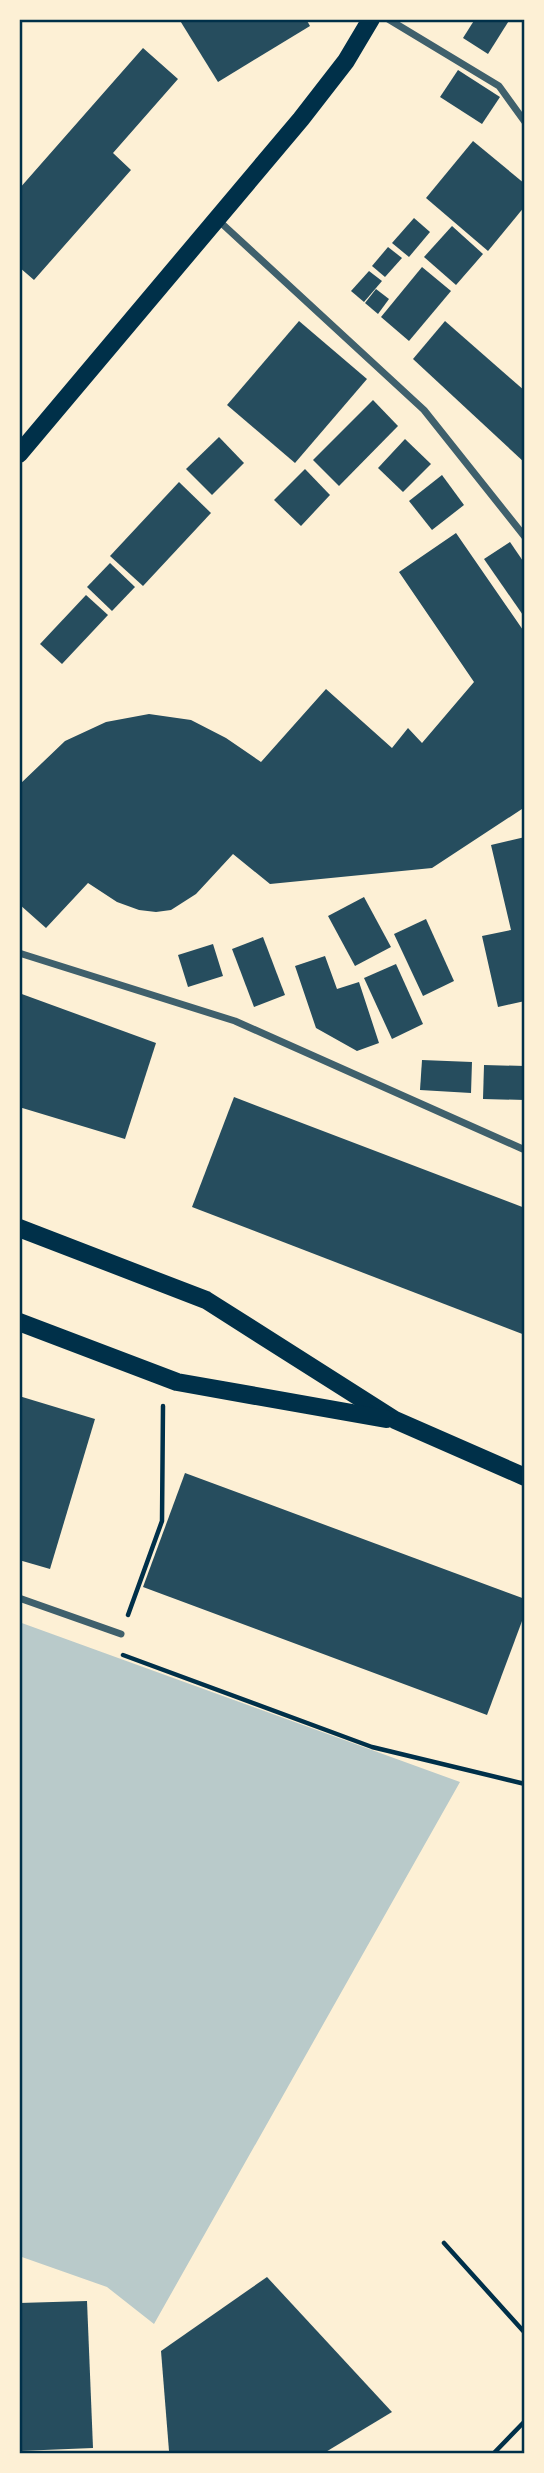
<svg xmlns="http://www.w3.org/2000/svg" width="544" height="2473" viewBox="0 0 544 2473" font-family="'Titillium Web',sans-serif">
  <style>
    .green { fill: #b9caca }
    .building { fill: #264d5e }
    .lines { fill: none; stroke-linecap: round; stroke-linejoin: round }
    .path { stroke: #003049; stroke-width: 4.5 }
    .minor { stroke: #3f606c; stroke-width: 7 }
    .primary { stroke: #003049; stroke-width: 18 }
    .neatline { fill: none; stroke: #003049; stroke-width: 2.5 }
  </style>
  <rect width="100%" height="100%" fill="#fdf0d5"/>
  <path class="green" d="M19,1622L460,1782L154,2324L107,2287L19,2256Z"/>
  <g class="building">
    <path d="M179,19H306L310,26L218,82Z"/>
    <path d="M475,19H510L488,54L463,38Z"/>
    <path d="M143,48L178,79L113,153L131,170L34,280L19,267V189Z"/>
    <path d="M458,70L500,97L482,124L440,97Z"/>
    <path d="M473,141L525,184V206L488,251L426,198Z"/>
    <path d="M414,218L430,232L409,257L392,243Z"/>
    <path d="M452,226L483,254L456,285L424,257Z"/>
    <path d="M388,247L402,258L385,277L372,266Z"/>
    <path d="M422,267L451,291L409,341L381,317Z"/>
    <path d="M369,271L382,281L364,302L351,291Z"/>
    <path d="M376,289L389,299L378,314L365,303Z"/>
    <path d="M299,321L367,379L295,463L227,405Z"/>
    <path d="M445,321L525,391V463L413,359Z"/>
    <path d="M373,400L398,426L339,486L313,460Z"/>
    <path d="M219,437L244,463L212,495L186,469Z"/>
    <path d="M405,439L431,464L403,492L378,468Z"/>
    <path d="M305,469L330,495L301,526L274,500Z"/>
    <path d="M442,475L464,505L432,530L409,501Z"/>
    <path d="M179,482L211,513L143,586L110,556Z"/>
    <path d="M456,533L525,633V807L432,868L270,884L233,854L196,894L171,910L156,912L139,910L117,902L88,883L46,928L19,904V785L65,741L106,722L149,714L191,720L226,738L261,762L326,689L392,748L408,728L422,743L474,682L399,572Z"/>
    <path d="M510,542L525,564V618L484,559Z"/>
    <path d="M110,563L135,587L112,611L87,587Z"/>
    <path d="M86,595L108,615L62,664L40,644Z"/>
    <path d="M525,837V1001L498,1007L482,936L511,930L491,845Z"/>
    <path d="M364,897L391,947L355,966L328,916Z"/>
    <path d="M426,919L454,981L423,996L394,934Z"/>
    <path d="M263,937L285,995L254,1007L232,949Z"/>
    <path d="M213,944L223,976L188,987L178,955Z"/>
    <path d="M325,956L337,989L359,982L379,1043L357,1051L316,1028L295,966Z"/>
    <path d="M396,964L423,1024L392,1039L364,978Z"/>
    <path d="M19,993L156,1043L125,1139L19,1107Z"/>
    <path d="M422,1060L472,1062L471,1093L420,1090Z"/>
    <path d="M484,1065L525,1066V1100L483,1099Z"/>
    <path d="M234,1097L525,1208V1335L192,1207Z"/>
    <path d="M19,1396L95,1419L50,1569L19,1560Z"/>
    <path d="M185,1473L525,1599V1613L487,1715L143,1587Z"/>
    <path d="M267,2277L392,2412L324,2453L169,2451L161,2351Z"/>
    <path d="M87,2301L93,2448L19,2451V2303Z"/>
  </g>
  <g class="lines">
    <g class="path">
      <path d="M128,1615L162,1521L163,1406"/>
      <path d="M123,1655L372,1747L525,1784"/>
      <path d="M444,2243L525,2333"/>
      <path d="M493,2454L525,2421"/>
    </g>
    <g class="minor">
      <path d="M388,19L499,86L525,122"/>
      <path d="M218,220L424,410L525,537"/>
      <path d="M19,953L235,1021L525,1150"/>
      <path d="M19,1598L121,1634"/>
    </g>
    <g class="primary">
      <path d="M19,454L301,119L346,61L371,19"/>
      <path d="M19,1228L206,1300L395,1420L525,1477"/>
      <path d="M19,1322L177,1382L386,1419"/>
    </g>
  </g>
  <rect width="544" height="2473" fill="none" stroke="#fdf0d5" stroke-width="42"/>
  <rect x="21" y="21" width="502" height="2431" class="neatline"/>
</svg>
